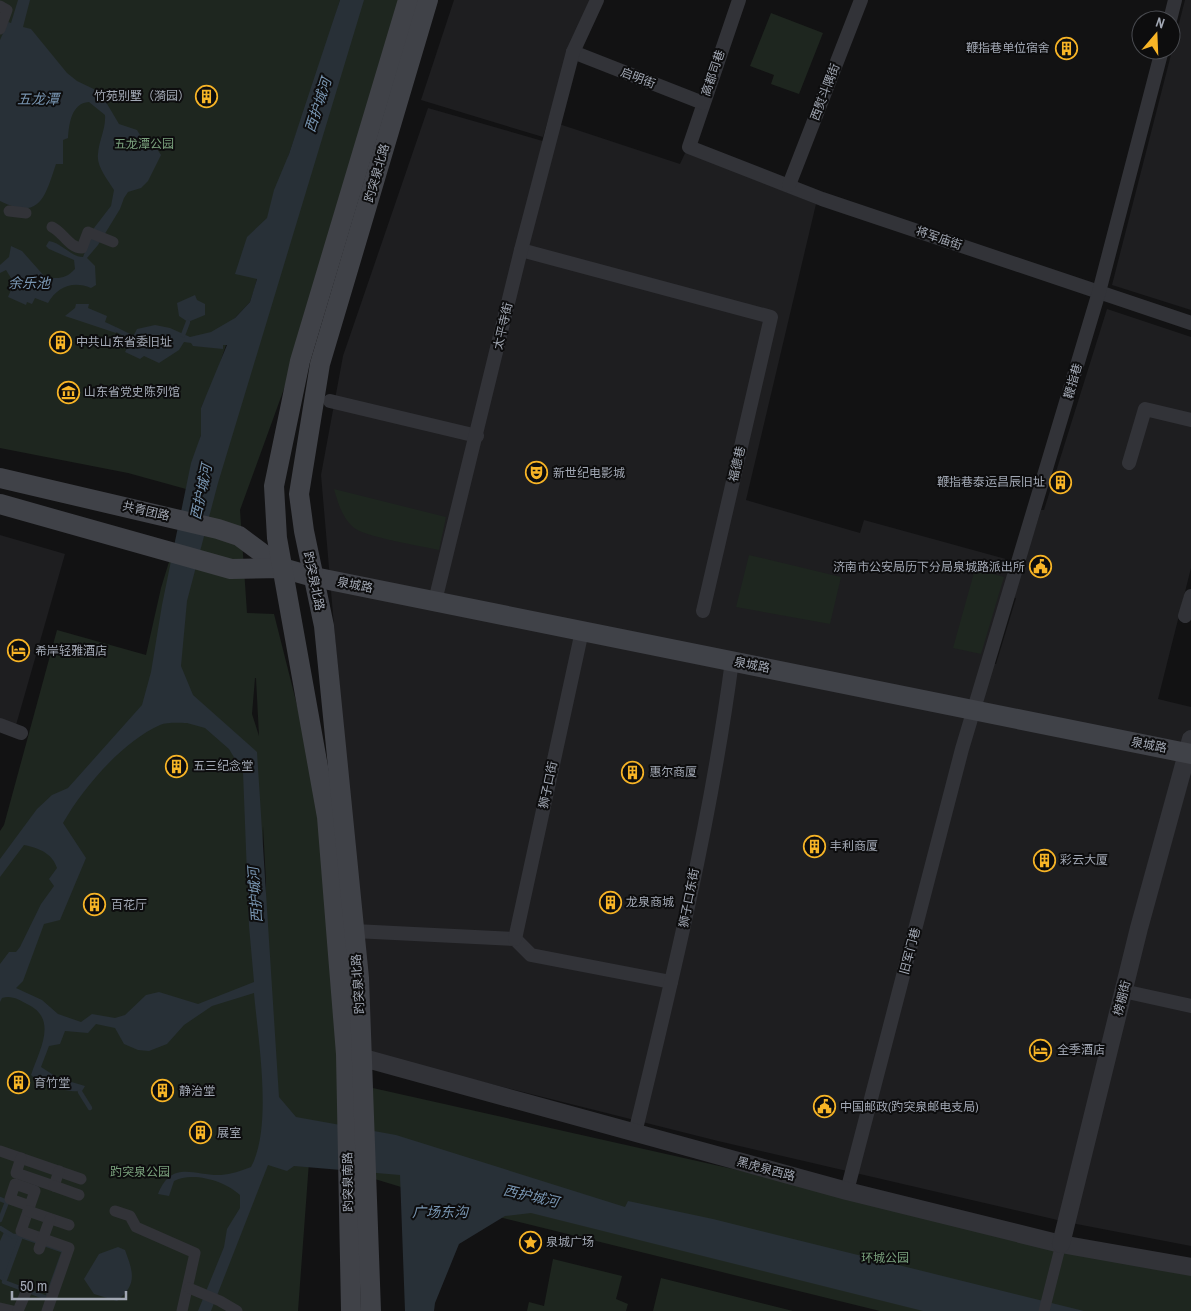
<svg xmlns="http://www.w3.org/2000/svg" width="1191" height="1311" viewBox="0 0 1191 1311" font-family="'Archivo Narrow','Noto Sans SC',sans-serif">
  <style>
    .built { fill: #1e1e20 }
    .green { fill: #1e261f; fill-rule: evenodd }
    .water { fill: #283037; fill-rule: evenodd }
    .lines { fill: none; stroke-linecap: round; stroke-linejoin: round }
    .stream { stroke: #283037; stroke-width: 4.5 }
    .pedestrian { stroke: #323338; stroke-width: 11 }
    .minor { stroke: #323338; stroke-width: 14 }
    .tertiary { stroke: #323338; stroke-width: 18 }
    .secondary { stroke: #404248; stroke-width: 20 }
    .labels { text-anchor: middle; stroke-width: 4; stroke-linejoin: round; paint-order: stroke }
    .poi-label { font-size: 12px; fill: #a2a8b4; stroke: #0d0d0e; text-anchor: start }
    .street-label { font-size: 12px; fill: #a2a8b4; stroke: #0d0d0e }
    .park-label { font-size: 12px; fill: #79a07c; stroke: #0d0d0e }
    .water-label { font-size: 14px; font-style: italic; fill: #7895b1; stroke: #0d0d0e }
  </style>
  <rect width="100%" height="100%" fill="#121213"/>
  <g class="built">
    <path d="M454,0H592L565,63L543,137L421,100Z"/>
    <path d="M1185,0H1191V310L1112,285Z"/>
    <path d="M428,108L553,144L559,124L680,164L686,151L816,204L746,500L860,533L864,520L1013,561L984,661L996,664L1016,598L1013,597L1041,510H1044L1107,309L1191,337V568L1158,699L1191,707V1246L1066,1222L718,1141L371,1054L321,475L343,356Z"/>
    <path d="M0,535L65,554L16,725L0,720Z"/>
  </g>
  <g class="green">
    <path d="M0,0H340L329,38L352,0H425L240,510L247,613L274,614L354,931L355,1084L1191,1272V1311H880L503,1218L355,1173L309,1162L298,1311H0V831L4,825L57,630L146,655L161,588L224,382L258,295L329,40L289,154L254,290L250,302L235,318L215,378L201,408V435L186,489L128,473L0,448ZM255,678H256L259,736L252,714ZM263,826L266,882L262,984L260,982Z"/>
    <path d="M771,13L823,33L799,94L771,84L774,75L750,66Z"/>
    <path d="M334,489L446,517L439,550C422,546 363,537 353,527C342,517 338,503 334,489Z"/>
    <path d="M749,555L841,577L830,624L736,607Z"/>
    <path d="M975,569L1004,577L981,654L953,648Z"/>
    <path d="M553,1259L622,1276L616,1299L628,1304L626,1311H527L529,1302L544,1306Z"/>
    <path d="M661,1278L793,1311H653Z"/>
  </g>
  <g class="water">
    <path d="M18,0H30L23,27L31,29L67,73L77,81L100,92L119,124L137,130L140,135L152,141L161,155L148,181L141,188L128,192L124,198L120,209L98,245L87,258L95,266L96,285L91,288C73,280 57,287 48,303L35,298L32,304L27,302L26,305L8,297L14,283L6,270L0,273V265L9,257L11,246L22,251L45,277C58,279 66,279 75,269L74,260L49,249L46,246L49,241C62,243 71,257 83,257L94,228L111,206L114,190C108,180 96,166 98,154C99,140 106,129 105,115L89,102C71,103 69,125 68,138L63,140V164H56C45,197 40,221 0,201V40L8,22L11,23Z"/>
    <path d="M340,0H364L218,483L187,601L181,666L193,695L257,752L279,1097L296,1117L396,1135L625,1207L628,1201L713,1219L1084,1311H923L531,1213L505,1216L459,1244L435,1303L434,1311H405L400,1175L294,1166L287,1171L268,1165L211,1311H198L224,1247L227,1229L240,1208V1195C226,1181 192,1171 174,1181L169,1196L158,1194C172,1159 194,1176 221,1175C231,1174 241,1171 251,1167C273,1126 258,1040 254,993L212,1006L184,1025L167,1044L149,1051L138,1050L124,1044L115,1028L96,1024L88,1033L65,1031L60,1044L49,1046L41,1067L58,1078L85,1086L82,1091C67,1093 42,1085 31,1075C39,1050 59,1019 27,1004C19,1000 12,995 2,998L0,1002V964L9,952H16L20,947L41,904L54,886L49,879L57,868C52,853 39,848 24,845L0,877V859L37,809L52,795L68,788L142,705L151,672L162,605L191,463L201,435V408L227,345H223V349L193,346L191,343L184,342L179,350L159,363L144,356L140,359L125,352L137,329L155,325L170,328L190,337L211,332L235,318L250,302L257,279L235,274L247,237L267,218L274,190L289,154ZM155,335H162L171,342L169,346L152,343ZM187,723L205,728L229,749L243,772L249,926L254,982L198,1004L159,992L146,995L125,1015L115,1018L92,1014L81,1022L58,1014L42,1000L16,988L23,981L44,924L60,920L86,858L63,823C83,788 122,742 160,725C167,722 179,723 187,723Z"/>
    <path d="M195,295L197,300L205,304V315L188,322L179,316L177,303Z"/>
    <path d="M76,304H89L88,308L107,316L105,322L118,328L116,333L65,316L75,308Z"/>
    <path d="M4,1232L13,1236H21L4,1282L0,1279V1241Z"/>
    <path d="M118,1247L125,1250C133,1272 138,1284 117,1301L94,1294L84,1279L99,1254Z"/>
  </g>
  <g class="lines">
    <g class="stream">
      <path d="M117,330L133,338"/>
      <path d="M183,335L188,322"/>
      <path d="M80,1092L90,1108"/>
      <path d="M0,1199L7,1202L0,1220"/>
      <path d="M0,1228L13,1236H21"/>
      <path d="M21,1236L64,1251L47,1298L4,1282Z"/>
    </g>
    <g class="pedestrian">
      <path d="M0,6L7,10L0,29"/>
      <path d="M9,211L26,213"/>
      <path d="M52,227C63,232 69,248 82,248L88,232L113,242"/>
      <path d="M0,1151L81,1179"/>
      <path d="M21,1158L16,1173L54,1186L59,1171"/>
      <path d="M54,1186L79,1195"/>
      <path d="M30,1206L10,1199L15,1184L35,1191L21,1231L69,1248L47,1311"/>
      <path d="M28,1211L69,1225"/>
      <path d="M115,1211L130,1216L136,1227L195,1253L182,1311"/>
      <path d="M39,1249L50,1219"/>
      <path d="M189,1288L220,1301L237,1311"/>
      <path d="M0,1308L13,1311"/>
      <path d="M18,1311L29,1285"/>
      <path d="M1044,1311L1061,1244"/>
    </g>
    <g class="minor">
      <path d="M739,0L689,147L822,199L1191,323"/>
      <path d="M1170,20L1175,0"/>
      <path d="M573,52L703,103"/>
      <path d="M789,185L861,0"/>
      <path d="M521,250L771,317L703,611"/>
      <path d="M330,401L477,436"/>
      <path d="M1129,463L1145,409L1191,420"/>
      <path d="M435,601L521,250L573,52L597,0"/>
      <path d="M1185,616L1191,596"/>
      <path d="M0,725L21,733"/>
      <path d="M354,931L515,939L531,955L671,982"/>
      <path d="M515,939L582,631"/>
      <path d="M1123,991L1191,1006"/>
      <path d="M635,1133C673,977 711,820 732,661"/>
      <path d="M847,1191L962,749L1099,292L1162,50"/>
    </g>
    <g class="tertiary">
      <path d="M349,1054L847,1191L1061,1244L1191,1267"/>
      <path d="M1061,1244L1139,928L1191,739"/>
    </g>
    <g class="secondary">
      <path d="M0,478L218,529L239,536L282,568"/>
      <path d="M0,504L231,569L282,568L314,577L1191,754"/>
      <path d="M351,1311L346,1054L327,817L277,538L274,486L300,361L408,0"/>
      <path d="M371,1311L359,978L324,626L304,531L299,494L320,364L428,0"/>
    </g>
  </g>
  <defs>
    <symbol id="building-ring" viewBox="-11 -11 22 22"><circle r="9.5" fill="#0d0d0e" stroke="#f7b426" stroke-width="1.5"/><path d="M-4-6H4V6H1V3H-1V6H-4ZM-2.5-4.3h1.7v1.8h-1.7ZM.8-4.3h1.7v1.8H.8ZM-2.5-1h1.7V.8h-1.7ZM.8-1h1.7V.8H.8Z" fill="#f7b426"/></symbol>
    <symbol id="museum-ring" viewBox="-11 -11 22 22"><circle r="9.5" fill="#0d0d0e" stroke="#f7b426" stroke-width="1.5"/><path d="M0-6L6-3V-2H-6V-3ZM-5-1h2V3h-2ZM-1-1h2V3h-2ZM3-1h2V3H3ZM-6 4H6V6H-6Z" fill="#f7b426"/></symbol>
    <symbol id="theatre-ring" viewBox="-11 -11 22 22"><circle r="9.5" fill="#0d0d0e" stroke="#f7b426" stroke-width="1.5"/><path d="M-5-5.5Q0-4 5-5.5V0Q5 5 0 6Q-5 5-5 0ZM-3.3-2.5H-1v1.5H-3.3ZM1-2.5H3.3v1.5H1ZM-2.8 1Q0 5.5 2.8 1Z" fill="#f7b426"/></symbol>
    <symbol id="civic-ring" viewBox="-11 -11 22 22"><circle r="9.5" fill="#0d0d0e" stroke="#f7b426" stroke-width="1.5"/><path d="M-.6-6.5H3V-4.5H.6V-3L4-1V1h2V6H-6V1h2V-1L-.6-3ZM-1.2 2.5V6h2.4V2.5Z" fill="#f7b426"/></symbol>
    <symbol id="hotel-ring" viewBox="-11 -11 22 22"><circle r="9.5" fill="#0d0d0e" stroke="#f7b426" stroke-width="1.5"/><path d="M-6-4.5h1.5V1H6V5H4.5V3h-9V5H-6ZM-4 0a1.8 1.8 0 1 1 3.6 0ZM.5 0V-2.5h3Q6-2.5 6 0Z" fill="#f7b426"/></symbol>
    <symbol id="sight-ring" viewBox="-11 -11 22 22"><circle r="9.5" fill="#0d0d0e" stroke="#f7b426" stroke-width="1.5"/><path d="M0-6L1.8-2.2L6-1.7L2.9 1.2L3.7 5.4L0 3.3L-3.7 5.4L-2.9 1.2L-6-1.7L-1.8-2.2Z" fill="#f7b426"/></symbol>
  </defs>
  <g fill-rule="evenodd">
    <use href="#building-ring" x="1054" y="36" width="25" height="25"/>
    <use href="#building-ring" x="194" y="84" width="25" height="25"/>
    <use href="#building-ring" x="48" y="330" width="25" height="25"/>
    <use href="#museum-ring" x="56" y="380" width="25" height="25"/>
    <use href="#theatre-ring" x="524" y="460" width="25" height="25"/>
    <use href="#building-ring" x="1048" y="470" width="25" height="25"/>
    <use href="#civic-ring" x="1028" y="554" width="25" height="25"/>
    <use href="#hotel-ring" x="6" y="638" width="25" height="25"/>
    <use href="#building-ring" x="164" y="754" width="25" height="25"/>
    <use href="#building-ring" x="620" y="760" width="25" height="25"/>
    <use href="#building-ring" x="802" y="834" width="25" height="25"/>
    <use href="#building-ring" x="1032" y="848" width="25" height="25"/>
    <use href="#building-ring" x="598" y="890" width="25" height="25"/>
    <use href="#building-ring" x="82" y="892" width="25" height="25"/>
    <use href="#hotel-ring" x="1028" y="1038" width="25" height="25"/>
    <use href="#building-ring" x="6" y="1070" width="25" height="25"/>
    <use href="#building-ring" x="150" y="1078" width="25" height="25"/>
    <use href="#civic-ring" x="812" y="1094" width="25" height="25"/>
    <use href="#building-ring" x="188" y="1120" width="25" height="25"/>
    <use href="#sight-ring" x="518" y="1230" width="25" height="25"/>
  </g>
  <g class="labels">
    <g class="poi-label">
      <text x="1050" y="52" text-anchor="end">鞭指巷单位宿舍</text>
      <text x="190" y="100" text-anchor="end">竹苑别墅（漪园）</text>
      <text x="76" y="346">中共山东省委旧址</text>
      <text x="84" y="396">山东省党史陈列馆</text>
      <text x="553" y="477">新世纪电影城</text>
      <text x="1045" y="486" text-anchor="end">鞭指巷泰运昌辰旧址</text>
      <text x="1025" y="571" text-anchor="end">济南市公安局历下分局泉城路派出所</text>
      <text x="35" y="655">希岸轻雅酒店</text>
      <text x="193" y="770">五三纪念堂</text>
      <text x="649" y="776">惠尔商厦</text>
      <text x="830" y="850">丰利商厦</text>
      <text x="1060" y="864">彩云大厦</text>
      <text x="626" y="906">龙泉商城</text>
      <text x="111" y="909">百花厅</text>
      <text x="1057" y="1054">全季酒店</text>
      <text x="34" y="1087">育竹堂</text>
      <text x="179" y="1095">静治堂</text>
      <text x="840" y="1111">中国邮政(趵突泉邮电支局)</text>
      <text x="217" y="1137">展室</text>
      <text x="546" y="1246">泉城广场</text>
    </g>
    <g class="street-label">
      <text transform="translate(713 73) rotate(-71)" y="4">高都司巷</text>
      <text transform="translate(638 78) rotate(21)" y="4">启明街</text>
      <text transform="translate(825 92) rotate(-69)" y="4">西熨斗隅街</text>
      <text transform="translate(377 173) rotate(-74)" y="4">趵突泉北路</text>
      <text transform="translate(939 238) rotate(19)" y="4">将军庙街</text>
      <text transform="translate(503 326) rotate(-77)" y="4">太平寺街</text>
      <text transform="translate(1073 381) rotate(-74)" y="4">鞭指巷</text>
      <text transform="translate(737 464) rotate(-77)" y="4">福德巷</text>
      <text transform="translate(146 511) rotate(13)" y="4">共青团路</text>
      <text transform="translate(314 581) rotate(78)" y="4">趵突泉北路</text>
      <text transform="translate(355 585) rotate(11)" y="4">泉城路</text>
      <text transform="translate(752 665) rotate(11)" y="4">泉城路</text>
      <text transform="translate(1149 745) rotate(11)" y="4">泉城路</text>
      <text transform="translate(548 785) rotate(-78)" y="4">狮子口街</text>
      <text transform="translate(689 898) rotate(-79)" y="4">狮子口东街</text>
      <text transform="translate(910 951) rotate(-75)" y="4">旧军门巷</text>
      <text transform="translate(358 984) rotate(-94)" y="4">趵突泉北路</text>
      <text transform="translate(1122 998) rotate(-76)" y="4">榜棚街</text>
      <text transform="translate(766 1169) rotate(15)" y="4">黑虎泉西路</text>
      <text transform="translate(348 1182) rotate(-91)" y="4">趵突泉南路</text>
    </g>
    <g class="park-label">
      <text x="144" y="148">五龙潭公园</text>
      <text x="140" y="1176">趵突泉公园</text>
      <text x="885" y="1262">环城公园</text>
    </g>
    <g class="water-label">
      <text x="38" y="104">五龙潭</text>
      <text transform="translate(318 105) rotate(-72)" y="5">西护城河</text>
      <text x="29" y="288">余乐池</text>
      <text transform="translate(201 492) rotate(-78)" y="5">西护城河</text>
      <text transform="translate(255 895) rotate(-94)" y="5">西护城河</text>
      <text transform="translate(531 1196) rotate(13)" y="5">西护城河</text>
      <text x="440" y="1217">广场东沟</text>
    </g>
  </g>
  <g transform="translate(1156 35) rotate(19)"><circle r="24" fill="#0d0d0e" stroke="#494b50"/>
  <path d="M0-4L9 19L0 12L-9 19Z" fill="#f7b426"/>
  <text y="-8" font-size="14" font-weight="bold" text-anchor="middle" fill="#a2a8b4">N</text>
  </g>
  <path d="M12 1291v8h114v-8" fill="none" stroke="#a2a8b4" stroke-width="2.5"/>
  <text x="20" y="1291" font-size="15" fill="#a2a8b4" stroke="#0d0d0e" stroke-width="4" paint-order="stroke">50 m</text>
</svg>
